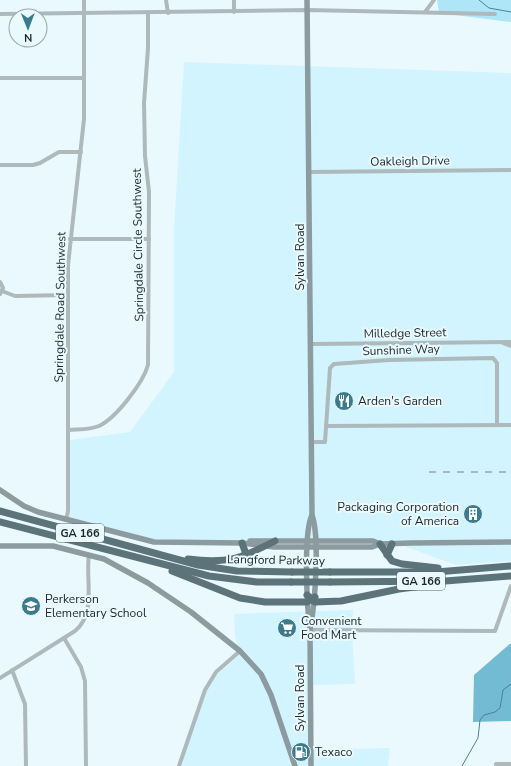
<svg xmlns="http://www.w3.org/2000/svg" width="511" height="766" viewBox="0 0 511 766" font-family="'Nunito Sans',sans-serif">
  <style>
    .built { fill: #d1f4ff }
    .green { fill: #aee6f8 }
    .forest { fill: #73bbd2 }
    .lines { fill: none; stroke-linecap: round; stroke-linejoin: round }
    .stream { stroke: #4d8293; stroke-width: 1 }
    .street { stroke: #aeb9bc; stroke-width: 4 }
    .secondary { stroke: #8b9ba0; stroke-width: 5.5 }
    .highway { stroke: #5d737a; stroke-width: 7 }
    .rail { stroke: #768286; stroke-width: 1; stroke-dasharray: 7 7; stroke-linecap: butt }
    .highway-bridge { stroke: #5d737a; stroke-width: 7 }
    .labels { text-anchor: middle; stroke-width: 4; stroke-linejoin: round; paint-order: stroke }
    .shield { fill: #eaf9fe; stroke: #5a6569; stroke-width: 1 }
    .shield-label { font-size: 11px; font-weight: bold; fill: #1c2629 }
    .street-label { font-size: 12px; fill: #1c2629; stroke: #eaf9fe }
    .poi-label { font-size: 12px; fill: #1c2629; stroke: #eaf9fe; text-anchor: start }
  </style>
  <rect width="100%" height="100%" fill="#eaf9fe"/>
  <g class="built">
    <path d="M184,62L511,73V561L456,565L390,541L147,542L69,517L70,440L130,432L174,372V229Z"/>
    <path d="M353,610L352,628L355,684L310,685L312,750L390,748L388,766H182L189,730L213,678L239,655L235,634L234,614Z"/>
  </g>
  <path class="green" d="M437,0H511V22L439,13Z"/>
  <path class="forest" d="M511,643V721L473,722L474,675Z"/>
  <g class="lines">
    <g class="stream">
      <path d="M479,0L489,8L511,12"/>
      <path d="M462,766L478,738L480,720L484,715L495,712L500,708L503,690L511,684"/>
    </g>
    <g class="street">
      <path d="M166,0L168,13"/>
      <path d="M234,0V12"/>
      <path d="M425,12L434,0"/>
      <path d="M0,14L307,10L495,14"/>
      <path d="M0,78H84"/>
      <path d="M0,165H33L40,163L59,152H81"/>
      <path d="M310,172L511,170"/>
      <path d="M70,239H149"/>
      <path d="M0,282L3,288L0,294"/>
      <path d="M2,291L15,296L68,295"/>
      <path d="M503,343L511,346"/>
      <path d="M311,344L511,342"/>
      <path d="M326,426L511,425"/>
      <path d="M68,430C78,429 89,430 99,426C116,418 143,383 148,365L149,192L145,156L144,103L148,48V13"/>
      <path d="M312,442H325L330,368L334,364L389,360L493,358L497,363V425"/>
      <path d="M66,520L68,511V265L84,119V0"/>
      <path d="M310,630L495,631L511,586"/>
      <path d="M64,638L81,667L85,681L86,766"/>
      <path d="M12,670L25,704L26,766"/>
      <path d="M0,678L75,631C97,613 85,579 89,555"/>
      <path d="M179,766L205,690L216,672L240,651"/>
      <path d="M496,766V764H511"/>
    </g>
    <g class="secondary">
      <path d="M307,0L312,515C320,538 315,605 310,630"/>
      <path d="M0,490L24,506L38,512L154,542L242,543L274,547H372L380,544L411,543L511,542"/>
      <path d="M250,541H373L380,544"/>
      <path d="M0,546H53L104,559L148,583L191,612L240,651L261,674L271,695L295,766"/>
      <path d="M311,766L310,630C307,608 303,533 312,515"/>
    </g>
    <g class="highway">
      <path d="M0,511L198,565L237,571L292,572"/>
      <path d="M0,522L209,576L257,582H291"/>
      <path d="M242,543L246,554L243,557"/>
      <path d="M380,544L392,561L402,564L438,568"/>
      <path d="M387,555L392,544"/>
      <path d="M188,559C228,564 240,559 275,541"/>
      <path d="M172,571L240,598L265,602H307L315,597"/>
      <path d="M330,572H436L511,566"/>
      <path d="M330,582L445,581L511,576"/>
      <path d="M307,595L315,602L341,601L399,589L430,585"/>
    </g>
    <path class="rail" d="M429,472H511"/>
    <g class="highway-bridge">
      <path d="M292,572H330"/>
      <path d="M291,582H330"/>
    </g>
  </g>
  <defs>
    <symbol id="restaurant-disc" viewBox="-11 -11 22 22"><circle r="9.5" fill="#3b7b8e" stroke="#eaf9fe"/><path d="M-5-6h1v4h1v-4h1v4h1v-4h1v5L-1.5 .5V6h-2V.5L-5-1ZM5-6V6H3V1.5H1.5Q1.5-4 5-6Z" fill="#fff"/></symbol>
    <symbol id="building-disc" viewBox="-11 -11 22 22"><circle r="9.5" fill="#3b7b8e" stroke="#eaf9fe"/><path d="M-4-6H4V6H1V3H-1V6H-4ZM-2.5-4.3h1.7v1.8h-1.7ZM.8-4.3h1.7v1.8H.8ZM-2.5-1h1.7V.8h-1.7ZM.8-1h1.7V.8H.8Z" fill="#fff"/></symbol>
    <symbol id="school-disc" viewBox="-11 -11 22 22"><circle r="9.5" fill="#3b7b8e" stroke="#eaf9fe"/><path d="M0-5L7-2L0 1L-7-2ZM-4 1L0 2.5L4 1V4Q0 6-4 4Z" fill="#fff"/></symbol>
    <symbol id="supermarket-disc" viewBox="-11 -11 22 22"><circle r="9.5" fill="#3b7b8e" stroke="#eaf9fe"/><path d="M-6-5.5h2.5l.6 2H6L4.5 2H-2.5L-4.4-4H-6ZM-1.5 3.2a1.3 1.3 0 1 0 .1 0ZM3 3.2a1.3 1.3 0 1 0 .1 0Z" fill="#fff"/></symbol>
    <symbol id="fuel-disc" viewBox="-11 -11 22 22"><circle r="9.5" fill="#3b7b8e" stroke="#eaf9fe"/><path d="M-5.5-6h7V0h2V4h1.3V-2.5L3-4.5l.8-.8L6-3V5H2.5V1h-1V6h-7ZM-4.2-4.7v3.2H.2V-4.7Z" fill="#fff"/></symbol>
  </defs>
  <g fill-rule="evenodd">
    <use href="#restaurant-disc" x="333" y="390" width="22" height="22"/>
    <use href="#building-disc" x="462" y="503" width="22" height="22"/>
    <use href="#school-disc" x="20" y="595" width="22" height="22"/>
    <use href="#supermarket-disc" x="276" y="617" width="22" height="22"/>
    <use href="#fuel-disc" x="290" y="741" width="22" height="22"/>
  </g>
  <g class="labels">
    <g class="shield">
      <rect x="56" y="524" width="48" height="18" rx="3"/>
      <rect x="397" y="572" width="48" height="18" rx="3"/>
    </g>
    <g class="shield-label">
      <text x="80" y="537">GA 166</text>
      <text x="421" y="585">GA 166</text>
    </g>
    <g class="street-label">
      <text transform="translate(410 161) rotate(-1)" y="4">Oakleigh Drive</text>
      <text transform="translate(138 245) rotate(-91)" y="4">Springdale Circle Southwest</text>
      <text transform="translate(300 257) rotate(-90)" y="4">Sylvan Road</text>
      <text transform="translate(60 307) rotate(-89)" y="4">Springdale Road Southwest</text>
      <text transform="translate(405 333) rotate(-1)" y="4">Milledge Street</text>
      <text transform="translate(401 350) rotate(-2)" y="4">Sunshine Way</text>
      <text transform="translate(276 560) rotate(1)" y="4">Langford Parkway</text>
      <text transform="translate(300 698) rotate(-90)" y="4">Sylvan Road</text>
    </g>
    <g class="poi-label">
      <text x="358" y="405">Arden's Garden</text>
      <text x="459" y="511" text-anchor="end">Packaging Corporation<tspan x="459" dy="14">of America</tspan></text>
      <text x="45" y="603">Perkerson<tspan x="45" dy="14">Elementary School</tspan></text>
      <text x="301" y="625">Convenient<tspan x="301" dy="14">Food Mart</tspan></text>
      <text x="315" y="756">Texaco</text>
    </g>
  </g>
  <g transform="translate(28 28) rotate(179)"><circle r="19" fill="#eaf9fe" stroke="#98a5a9"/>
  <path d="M0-3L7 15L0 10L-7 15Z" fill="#3b7b8e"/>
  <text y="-6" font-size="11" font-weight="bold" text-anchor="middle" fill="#1c2629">N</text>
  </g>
</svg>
